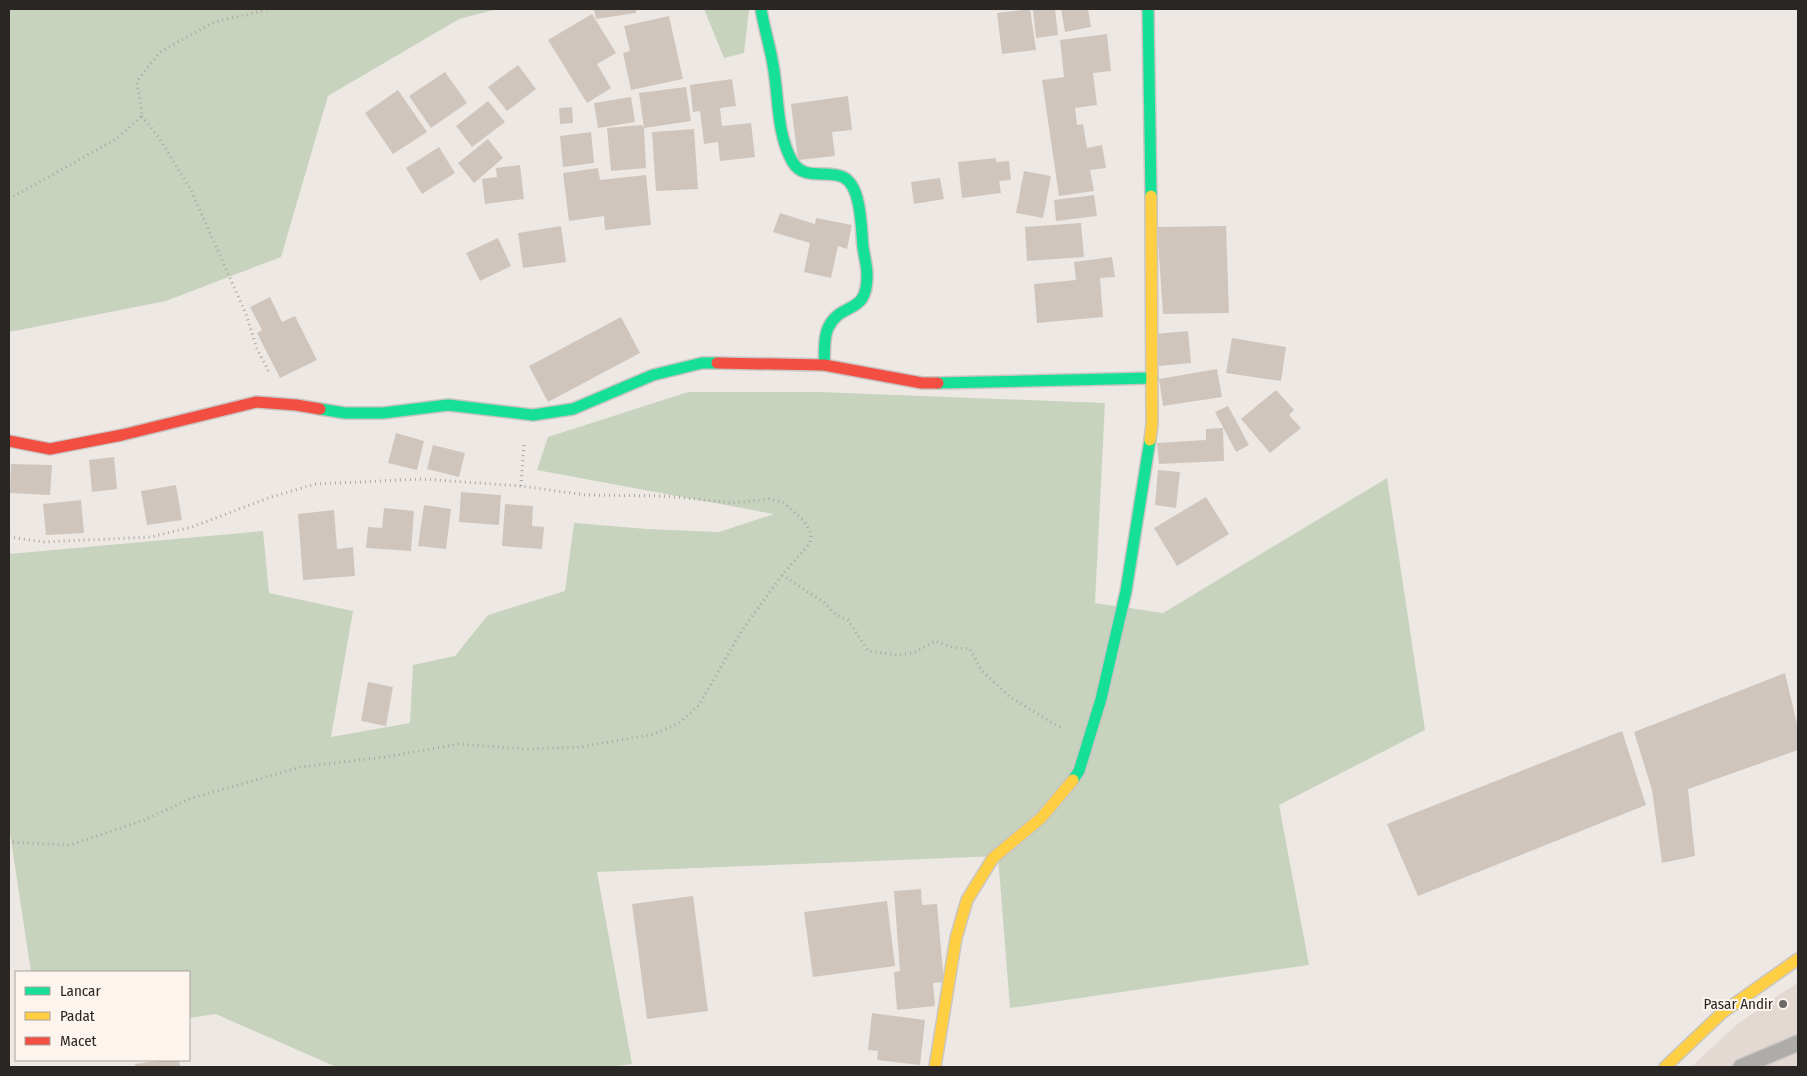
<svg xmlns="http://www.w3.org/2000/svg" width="1807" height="1076" viewBox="0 0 1807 1076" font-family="'Fira Sans Condensed',sans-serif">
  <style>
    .built { fill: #e4d9d2 }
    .green { fill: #c7d3bd }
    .building { fill: #d0c5bd }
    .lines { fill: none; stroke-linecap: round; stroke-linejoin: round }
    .lane-casing { stroke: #c9c5c2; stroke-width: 18 }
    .fast-casing { stroke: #c9c5c2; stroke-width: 14 }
    .slow-casing { stroke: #c9c5c2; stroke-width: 14 }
    .jam-casing { stroke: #c9c5c2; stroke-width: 14 }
    .path { stroke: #aaa7a5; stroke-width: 3; stroke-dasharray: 1 4; stroke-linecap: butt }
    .lane { stroke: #aeaca9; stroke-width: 15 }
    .fast { stroke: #16e098; stroke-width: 11 }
    .slow { stroke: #ffcf43; stroke-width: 11 }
    .jam { stroke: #f24e42; stroke-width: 11 }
    .poi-dot { fill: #6e6a67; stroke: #fef4ee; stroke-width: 2 }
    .labels { text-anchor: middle; stroke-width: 4; stroke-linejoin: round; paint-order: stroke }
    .poi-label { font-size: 15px; fill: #2a2624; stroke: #fef4ee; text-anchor: end }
  </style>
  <rect width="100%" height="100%" fill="#ede8e4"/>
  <path class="built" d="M1798,982V1067H1691L1736,1025Z"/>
  <g class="green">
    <path d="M9,9H497L459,19L328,96L281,257L166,301L9,332Z"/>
    <path d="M704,9H749L744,53L724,58Z"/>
    <path d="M688,392H819L1105,403L1095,603L1163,613L1387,478L1425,730L1279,805L1309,965L1010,1008L998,856L597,872L632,1064L609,1067H336L216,1014L189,1018V972H31L9,827V554L263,531L269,593L353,611L331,737L410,723L413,665L455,656L488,615L565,591L574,523L647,529L719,532L774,514L537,470L548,437Z"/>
  </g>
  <g class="building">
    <path d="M594,9H636V13L596,19Z"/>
    <path d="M1030,9L1036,50L1002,54L997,13Z"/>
    <path d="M1033,9H1055L1058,35L1036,38Z"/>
    <path d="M1061,9H1088L1091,27L1065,32Z"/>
    <path d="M592,14L616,53L597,64L611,88L587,103L548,40Z"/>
    <path d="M669,16L683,79L631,90L623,53L630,51L624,26Z"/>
    <path d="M1107,34L1111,71L1093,73L1097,105L1075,108L1077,125L1083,124L1087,148L1102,145L1106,168L1090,170L1094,191L1059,196L1042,80L1064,77L1060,40Z"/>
    <path d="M518,65L536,89L507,111L488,87Z"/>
    <path d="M445,72L467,103L431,128L409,96Z"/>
    <path d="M732,79L736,106L720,108L722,126L751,123L755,157L720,161L718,142L704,144L700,111L693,112L690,85Z"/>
    <path d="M686,87L691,121L644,128L639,93Z"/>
    <path d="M398,90L427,132L393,154L365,113Z"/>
    <path d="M848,96L852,130L832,132L835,156L798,160L791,104Z"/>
    <path d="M631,97L635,122L598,128L594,103Z"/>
    <path d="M488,101L505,122L472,147L456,126Z"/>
    <path d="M572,107L573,123L560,124L559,108Z"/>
    <path d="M642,125L644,128L646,168L611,171L607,128Z"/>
    <path d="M694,129L698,189L656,191L652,132Z"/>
    <path d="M591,132L594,163L563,167L560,136Z"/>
    <path d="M488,139L503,158L474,183L458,163Z"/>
    <path d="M439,147L455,173L422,194L406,168Z"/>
    <path d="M996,158V162L1009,161L1011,180L999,181L1001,193L962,198L958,162Z"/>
    <path d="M520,165L524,199L485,204L482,179L497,177L496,168Z"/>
    <path d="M598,168L600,180L646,175L651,225L605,230L604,216L569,221L563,173Z"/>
    <path d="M1024,171L1051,176L1043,218L1016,213Z"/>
    <path d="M940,178L944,199L914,204L911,182Z"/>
    <path d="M1094,195L1097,216L1056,221L1054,200Z"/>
    <path d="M780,213L815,224L816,218L852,225L847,249L838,246L831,278L804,272L810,243L773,232Z"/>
    <path d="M1081,223L1084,257L1027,261L1025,227Z"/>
    <path d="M561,226L566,262L523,268L518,233Z"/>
    <path d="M1226,226L1229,313L1163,314L1157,227Z"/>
    <path d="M498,238L511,266L480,281L466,253Z"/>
    <path d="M1112,257L1115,277L1100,278L1103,317L1037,323L1034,284L1076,280L1074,262Z"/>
    <path d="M270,297L282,322L295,316L317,360L280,378L257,333L262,330L250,307Z"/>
    <path d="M621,317L640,353L548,402L529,366Z"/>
    <path d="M1188,331L1191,363L1159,366L1155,334Z"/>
    <path d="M1232,338L1286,347L1281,381L1226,373Z"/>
    <path d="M1217,369L1222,397L1163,406L1159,379Z"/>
    <path d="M1276,390L1294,410L1289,415L1301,428L1270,453L1241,419Z"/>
    <path d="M1228,406L1249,445L1236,452L1215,412Z"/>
    <path d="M1223,428L1224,461L1159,464L1157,443L1206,440V429Z"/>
    <path d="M396,433L424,441L417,470L388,463Z"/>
    <path d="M433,445L465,453L459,477L427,469Z"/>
    <path d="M114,457L117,489L92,492L89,460Z"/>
    <path d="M11,464L52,465L50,495L10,493Z"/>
    <path d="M1158,470L1180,472L1176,508L1155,505Z"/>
    <path d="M176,485L182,520L147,525L141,491Z"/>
    <path d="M461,492L501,495L499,525L459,522Z"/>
    <path d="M1206,497L1229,534L1177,566L1154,528Z"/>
    <path d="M81,500L84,533L46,535L43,504Z"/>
    <path d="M505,504L533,506L532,526L544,527L542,549L502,546Z"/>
    <path d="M424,505L451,509L446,549L418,546Z"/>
    <path d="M384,508L414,511L411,551L366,548L368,527L382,528Z"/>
    <path d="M334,510L337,549L353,547L355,576L303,580L298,514Z"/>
    <path d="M1785,673L1798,728V750L1688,789L1695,856L1662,863L1652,790L1634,732Z"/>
    <path d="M368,682L393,687L386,726L361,721Z"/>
    <path d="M1622,731L1646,805L1418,896L1387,824Z"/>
    <path d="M921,889L922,905L937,904L944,982L933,983L935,1006L897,1010L894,972L900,971L894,891Z"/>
    <path d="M693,896L708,1011L647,1019L632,904Z"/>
    <path d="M887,901L895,966L813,977L804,912Z"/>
    <path d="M872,1013L925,1020L920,1065L877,1060L878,1051L868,1050Z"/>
    <path d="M166,1060H179L180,1067H136L135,1064Z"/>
  </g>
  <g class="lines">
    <defs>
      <path id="lane" d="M1741,1067L1798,1043"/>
      <g id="fast">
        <path d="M761,9C764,28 770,46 773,65C779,96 776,132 792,161C804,182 826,169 843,177C862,186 861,229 863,247C864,256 867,265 867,274C868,317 841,300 828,328C823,339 825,353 824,365"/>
        <path d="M1148,9L1151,196"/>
        <path d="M938,383L1152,378"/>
        <path d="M320,409L345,413H383L448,405L533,415L573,409L653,375L702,363H717"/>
        <path d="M1073,780L1079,771L1101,699L1126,591L1150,440"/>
      </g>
      <g id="slow">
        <path d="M1150,440L1152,424L1151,196"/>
        <path d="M935,1067L956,938L967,900L993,858L1041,818L1073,780"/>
        <path d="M1665,1067L1723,1012L1798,959"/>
      </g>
      <g id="jam">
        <path d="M717,363L824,365L922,383H938"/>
        <path d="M9,441L50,449L122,435L256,402L296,405L320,409"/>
      </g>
    </defs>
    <use href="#lane" class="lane-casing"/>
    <use href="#fast" class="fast-casing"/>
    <use href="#slow" class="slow-casing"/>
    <use href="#jam" class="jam-casing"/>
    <g class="path">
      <path d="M142,116L159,138L191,190L246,314L257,349L270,374"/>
      <path d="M9,199L116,139L142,116L137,81L160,52L214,22L270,9"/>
      <path d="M521,486L524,443"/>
      <path d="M9,537L44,542L150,537L192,527L271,497L316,484L423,479L521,486L586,495L666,496L733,503L769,499L783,502L804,521L811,533L810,543L782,575L741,632L699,705L679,723L654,734L581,747L527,749L459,744L385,757L301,767L192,798L144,820L70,845L9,842"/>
      <path d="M782,575L825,603L836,615L848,620L868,651L898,655L913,653L935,641L955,648L970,649L981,670L1010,697L1061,728"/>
    </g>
    <use href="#lane" class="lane"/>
    <use href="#fast" class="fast"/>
    <use href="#slow" class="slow"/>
    <use href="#jam" class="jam"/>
  </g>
  <circle class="poi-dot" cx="1783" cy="1004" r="5"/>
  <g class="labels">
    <g class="poi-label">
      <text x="1773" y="1009">Pasar Andir</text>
    </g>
  </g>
  <rect width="1807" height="1076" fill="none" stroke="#2a2624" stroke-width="20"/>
  <rect x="15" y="971" width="175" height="90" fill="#fef4ee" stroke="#a9a29d"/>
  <rect x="25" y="987" width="25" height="8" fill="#16e098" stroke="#a9a29d"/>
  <text x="60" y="996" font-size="15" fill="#2a2624">Lancar</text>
  <rect x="25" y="1012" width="25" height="8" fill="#ffcf43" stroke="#a9a29d"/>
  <text x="60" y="1021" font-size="15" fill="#2a2624">Padat</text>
  <rect x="25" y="1037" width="25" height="8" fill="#f24e42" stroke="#a9a29d"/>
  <text x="60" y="1046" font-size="15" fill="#2a2624">Macet</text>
</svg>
